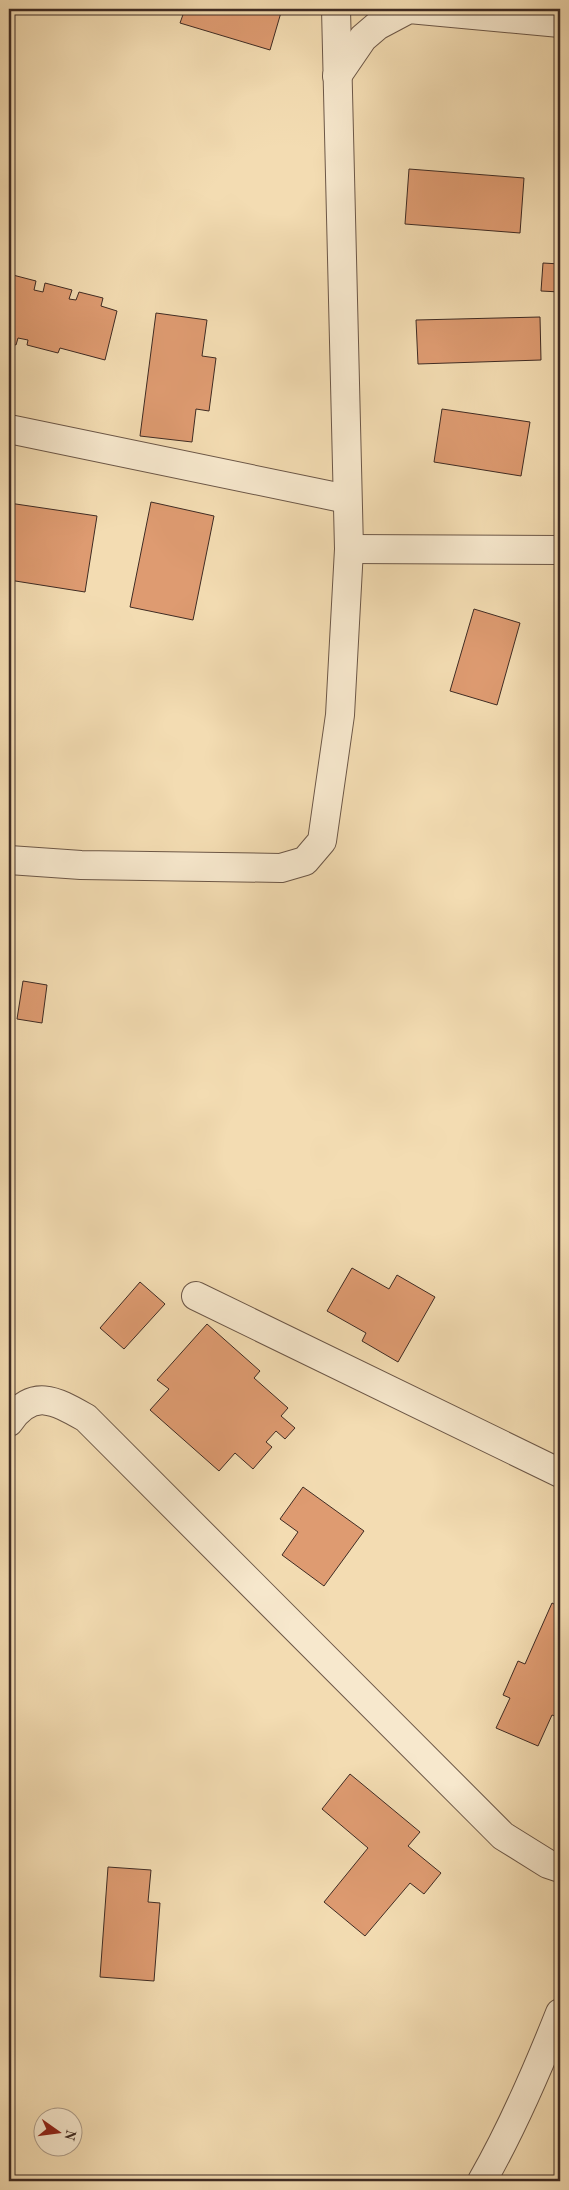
<svg xmlns="http://www.w3.org/2000/svg" width="569" height="2190" viewBox="0 0 569 2190" font-family="'Old Standard TT',serif">
  <style>
    .building { fill: #de9b71; stroke: #3f2b23 }
    .lines { fill: none; stroke-linecap: round; stroke-linejoin: round }
    .minor-casing { stroke: #6c5747; stroke-width: 30 }
    .minor { stroke: #f7e8cd; stroke-width: 28 }
  </style>
  <rect width="100%" height="100%" fill="#f3dcb2"/>
  <filter id="stains"><feTurbulence type="fractalNoise" baseFrequency=".004" numOctaves="4"/><feColorMatrix values="0 0 0 0 .2 0 0 0 0 .09 0 0 0 0 .02 0 0 0 .5 -.17"/></filter>
  <radialGradient id="worn" r=".72"><stop offset=".6" stop-color="#630" stop-opacity="0"/><stop offset="1" stop-color="#630" stop-opacity=".3"/></radialGradient>
  <g class="building">
    <path d="M185,9H282L270,50L180,23Z"/>
    <path d="M409,169L524,178L520,233L405,224Z"/>
    <path d="M543,263L560,264V292L541,291Z"/>
    <path d="M9,274L36,281L34,290L43,292L45,283L72,290L69,299L76,300L79,292L103,298L101,306L117,311L105,360L60,348L58,353L27,345L28,340L18,338L16,345L9,343Z"/>
    <path d="M156,313L207,320L202,356L216,358L209,411L196,409L192,442L140,436Z"/>
    <path d="M540,317L541,360L418,364L416,320Z"/>
    <path d="M442,409L530,422L521,476L434,462Z"/>
    <path d="M151,502L214,516L193,620L130,607Z"/>
    <path d="M9,503L97,516L85,592L9,580Z"/>
    <path d="M474,609L520,623L497,705L450,691Z"/>
    <path d="M23,981L47,985L42,1023L17,1019Z"/>
    <path d="M352,1268L389,1289L397,1275L435,1297L398,1362L362,1341L366,1333L327,1311Z"/>
    <path d="M140,1282L165,1304L124,1349L100,1328Z"/>
    <path d="M207,1324L260,1371L254,1378L288,1408L281,1416L295,1428L285,1439L276,1431L266,1442L272,1447L253,1469L235,1453L219,1471L150,1410L169,1389L157,1380Z"/>
    <path d="M303,1487L364,1531L324,1586L282,1555L298,1532L280,1519Z"/>
    <path d="M552,1603L560,1607V1718L552,1715L538,1746L496,1728L510,1698L503,1695L518,1661L525,1664Z"/>
    <path d="M350,1774L420,1832L408,1846L441,1873L424,1894L410,1883L365,1936L324,1902L368,1848L322,1809Z"/>
    <path d="M108,1867L151,1870L148,1902L160,1903L154,1981L100,1977Z"/>
  </g>
  <g class="lines">
    <defs>
      <g id="minor">
        <path d="M337,76L363,38L377,26L409,9L560,23"/>
        <path d="M9,429L347,499"/>
        <path d="M349,549L560,550"/>
        <path d="M9,860L81,865L281,868L305,861L322,841L340,715L349,549L336,9"/>
        <path d="M196,1296L560,1473"/>
        <path d="M9,1422C33,1387 56,1401 86,1418L503,1836L548,1864L560,1868"/>
        <path d="M482,2181C513,2127 537,2071 560,2013"/>
      </g>
    </defs>
    <use href="#minor" class="minor-casing"/>
    <use href="#minor" class="minor"/>
  </g>
  <rect width="569" height="2190" fill="none" stroke="#f3dcb2" stroke-width="30"/>
  <rect x="10" y="10" width="549" height="2170" fill="none" stroke="#3f2b23" stroke-width="2.5"/>
  <rect x="15" y="15" width="539" height="2160" fill="none" stroke="#3f2b23"/>
  <g transform="translate(58 2132) rotate(104)"><circle r="24" fill="#f7e8cd" stroke="#ad9c89"/>
  <path d="M0-4L9 19L0 12L-9 19Z" fill="#8f2418"/>
  <text y="-8" font-size="14" font-weight="bold" text-anchor="middle" fill="#3f2b23">N</text>
  </g>
  <rect width="100%" height="100%" filter="url(#stains)"/>
  <rect width="100%" height="100%" fill="url(#worn)"/>
</svg>
